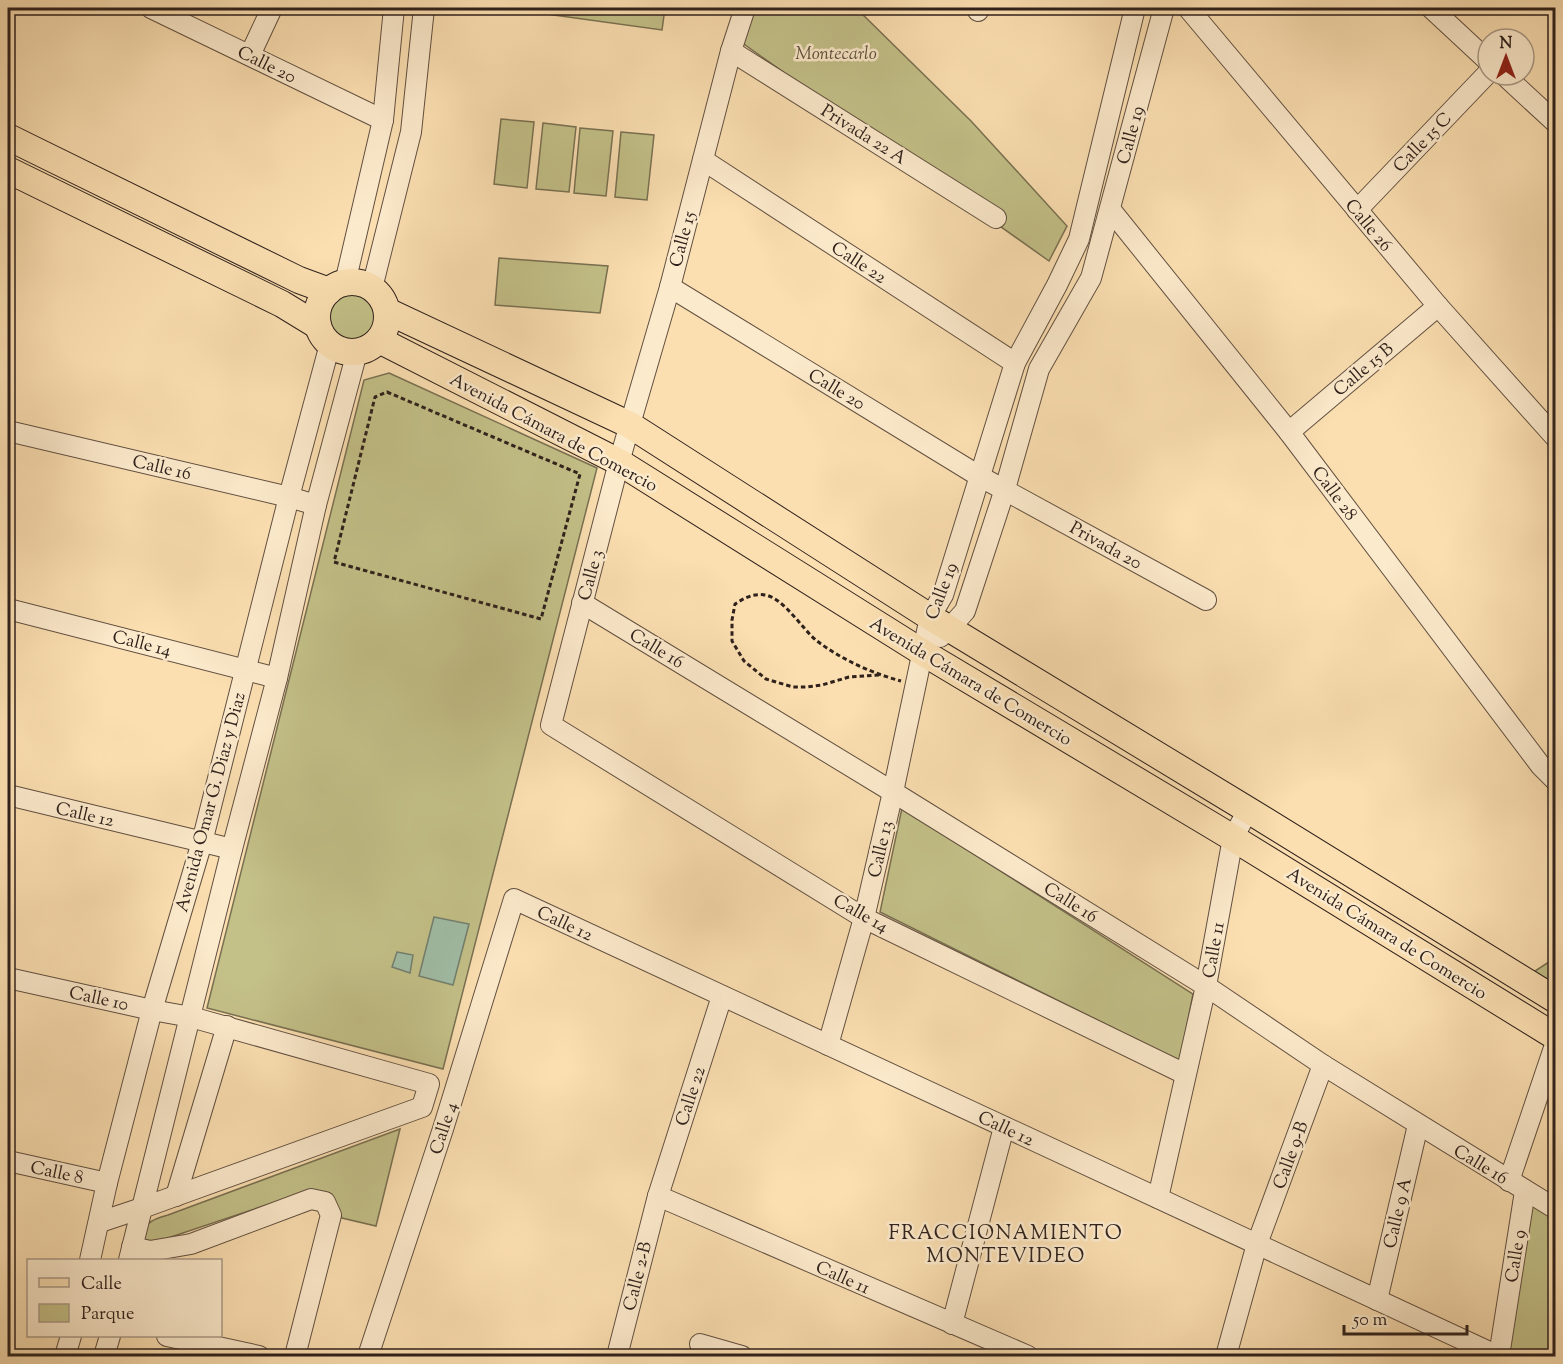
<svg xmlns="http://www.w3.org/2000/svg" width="1563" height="1364" viewBox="0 0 1563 1364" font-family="'Sorts Mill Goudy',serif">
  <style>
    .green { fill: #c3c088; stroke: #797052; stroke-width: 1.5 }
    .water { fill: #a0bda6; stroke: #737f6f; stroke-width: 1.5 }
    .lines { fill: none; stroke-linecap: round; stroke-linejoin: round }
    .minor-casing { stroke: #625041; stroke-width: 22 }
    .major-casing { stroke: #2f211c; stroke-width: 28 }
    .path { stroke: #2f211c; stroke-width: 3; stroke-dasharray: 4.5 3; stroke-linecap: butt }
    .minor { stroke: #fceacc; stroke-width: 20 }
    .major { stroke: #fbdfb1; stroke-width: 26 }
    .labels { text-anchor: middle; stroke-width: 5; stroke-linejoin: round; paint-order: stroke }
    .park-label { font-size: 18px; font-style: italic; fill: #5b513c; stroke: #fceacc }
    .street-label { font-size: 18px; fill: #2f211c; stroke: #fceacc }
    .neighbourhood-label { font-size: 20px; letter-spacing: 1.5px; fill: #2f211c; stroke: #fceacc }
  </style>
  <rect width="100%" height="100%" fill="#fbdfb1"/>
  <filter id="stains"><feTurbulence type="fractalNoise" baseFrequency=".00333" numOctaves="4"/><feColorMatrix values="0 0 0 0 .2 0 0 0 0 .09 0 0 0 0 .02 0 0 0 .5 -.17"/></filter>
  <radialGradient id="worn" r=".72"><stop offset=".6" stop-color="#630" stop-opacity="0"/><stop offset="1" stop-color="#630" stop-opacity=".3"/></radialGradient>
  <g class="green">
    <path d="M503,8H665L662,30Z"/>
    <path d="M754,8H856L971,121L1067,226L1049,261L741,42Z"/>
    <path d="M501,119L534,122L527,188L494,184Z"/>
    <path d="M543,123L576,127L569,192L536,189Z"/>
    <path d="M580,128L613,131L606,196L574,193Z"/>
    <path d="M621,132L654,135L647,200L615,197Z"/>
    <path d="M499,258L608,266L600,313L495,305Z"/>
    <circle cx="353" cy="316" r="23"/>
    <path d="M389,373L597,468L443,1069L207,1008L364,380Z"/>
    <path d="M902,808L1193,994L1180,1061L880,912Z"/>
    <path d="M1555,958V987L1532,973Z"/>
    <path d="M400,1129L376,1226L342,1218L330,1195L311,1190L147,1245C138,1225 152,1219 168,1215Z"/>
    <path d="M1529,1203L1555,1218V1356H1506Z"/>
  </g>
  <g class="water">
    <path d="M434,917L469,924L453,985L419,976Z"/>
    <path d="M397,952L413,955L410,973L392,967Z"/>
  </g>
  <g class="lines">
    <defs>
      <g id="minor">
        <path d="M151,8L383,120"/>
        <path d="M745,8L731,51L670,287L619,462L551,725L864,918L1185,1074"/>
        <path d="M976,8L978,11"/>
        <path d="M1188,8L1438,306L1556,438"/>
        <path d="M1431,8L1488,61"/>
        <path d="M731,51L996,218"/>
        <path d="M250,55L272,8"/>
        <path d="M1504,75L1556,123"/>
        <path d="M703,160L1015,363"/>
        <path d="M1110,209L1289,432L1541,766L1556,781"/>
        <path d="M1357,210L1488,73"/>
        <path d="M345,283L383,120L394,8"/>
        <path d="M670,287L979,476L1206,600"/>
        <path d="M372,288L411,132L424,8"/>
        <path d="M8,431L289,497L316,505"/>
        <path d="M1289,432L1438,306"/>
        <path d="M582,603L893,792L1206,986L1323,1065L1556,1209"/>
        <path d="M8,609L277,678"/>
        <path d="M940,637L949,629L965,611L1005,489L1039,369L1091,278L1164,8"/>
        <path d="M8,795L232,849"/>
        <path d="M8,978L152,1010L191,1017L429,1084L422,1107L142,1208L100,1222"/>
        <path d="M828,1045L864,918L893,792L930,617L943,595L1015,363L1057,285L1079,239L1135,8"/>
        <path d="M8,1161L107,1183"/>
        <path d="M1509,1181L1556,1042"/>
        <path d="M176,1196L227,1026"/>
        <path d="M658,1196L1028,1356"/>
        <path d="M1158,1198L1206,986L1233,838L1248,810"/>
        <path d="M132,1247L150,1251L191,1244L311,1199L325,1202L331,1215L295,1356"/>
        <path d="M90,1260L107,1183L152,1010L202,842L289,497L330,344"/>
        <path d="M129,1260L232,849L277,678L316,505L357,352"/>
        <path d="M1377,1300L1418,1125"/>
        <path d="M952,1324L1004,1127"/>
        <path d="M167,1336L259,1356"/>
        <path d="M700,1344L742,1356"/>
        <path d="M65,1356L71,1336"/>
        <path d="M104,1356L110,1336"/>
        <path d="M368,1356L443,1129L514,899L1498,1356"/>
        <path d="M617,1356L658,1196L722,996"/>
        <path d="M1226,1356L1257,1244L1323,1065"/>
        <path d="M1499,1356L1525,1191"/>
      </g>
      <g id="major">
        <path d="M8,137L299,280L329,291"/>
        <path d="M8,170L282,304L318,326"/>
        <circle cx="352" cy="317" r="35"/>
        <path d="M387,311L630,425L930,617L1248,810L1556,1000"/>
        <path d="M379,340L619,462L922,652L1233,838L1556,1037"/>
      </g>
    </defs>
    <use href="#minor" class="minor-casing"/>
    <use href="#major" class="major-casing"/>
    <g class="path">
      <path d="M387,392L580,474L541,619L334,562L375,397Z"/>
      <path d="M879,675L849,677L822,685L807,687H793L766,679L744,661L732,641V620L735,604C744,598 754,593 765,595C784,598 802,629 817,641C841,659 871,673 901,681"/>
    </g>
    <use href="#minor" class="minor"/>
    <use href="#major" class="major"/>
  </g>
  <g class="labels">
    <g class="park-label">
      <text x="836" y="59">Montecarlo</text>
    </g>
    <g class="street-label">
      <text transform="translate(267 64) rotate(26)" y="6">Calle 20</text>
      <text transform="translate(864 134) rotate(32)" y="6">Privada 22 A</text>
      <text transform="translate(1130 135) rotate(-75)" y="6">Calle 19</text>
      <text transform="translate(1422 142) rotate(-46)" y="6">Calle 15 C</text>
      <text transform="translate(1369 225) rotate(50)" y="6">Calle 26</text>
      <text transform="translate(682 239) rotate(-75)" y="6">Calle 15</text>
      <text transform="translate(859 262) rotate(33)" y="6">Calle 22</text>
      <text transform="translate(1363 369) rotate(-40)" y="6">Calle 15 B</text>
      <text transform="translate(837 389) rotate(31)" y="6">Calle 20</text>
      <text transform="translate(554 432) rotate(28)" y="6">Avenida Cámara de Comercio</text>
      <text transform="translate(162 467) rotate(13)" y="6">Calle 16</text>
      <text transform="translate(1335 493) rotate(53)" y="6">Calle 28</text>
      <text transform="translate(1106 545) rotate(29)" y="6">Privada 20</text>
      <text transform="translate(590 575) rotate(-75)" y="6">Calle 3</text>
      <text transform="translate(941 591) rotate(-69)" y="6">Calle 19</text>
      <text transform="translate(142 643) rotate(14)" y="6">Calle 14</text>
      <text transform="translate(657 648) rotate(31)" y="6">Calle 16</text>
      <text transform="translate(971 681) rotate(31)" y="6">Avenida Cámara de Comercio</text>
      <text transform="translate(210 802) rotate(-75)" y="6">Avenida Omar G. Diaz y Diaz</text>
      <text transform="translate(85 814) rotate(13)" y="6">Calle 12</text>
      <text transform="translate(880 849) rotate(-77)" y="6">Calle 13</text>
      <text transform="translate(1071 902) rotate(32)" y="6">Calle 16</text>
      <text transform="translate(861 913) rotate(29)" y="6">Calle 14</text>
      <text transform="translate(565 923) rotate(25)" y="6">Calle 12</text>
      <text transform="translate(1387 933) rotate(32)" y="6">Avenida Cámara de Comercio</text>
      <text transform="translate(1213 950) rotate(-80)" y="6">Calle 11</text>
      <text transform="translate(99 998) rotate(12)" y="6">Calle 10</text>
      <text transform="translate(690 1096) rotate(-72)" y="6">Calle 22</text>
      <text transform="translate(443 1128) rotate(-72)" y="6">Calle 4</text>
      <text transform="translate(1006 1128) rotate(25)" y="6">Calle 12</text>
      <text transform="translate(1290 1155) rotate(-70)" y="6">Calle 9-B</text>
      <text transform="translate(1481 1164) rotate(31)" y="6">Calle 16</text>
      <text transform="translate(57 1172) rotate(12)" y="6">Calle 8</text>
      <text transform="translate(1397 1213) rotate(-77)" y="6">Calle 9 A</text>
      <text transform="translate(1515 1256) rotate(-81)" y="6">Calle 9</text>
      <text transform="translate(637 1276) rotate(-76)" y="6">Calle 2-B</text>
      <text transform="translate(843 1277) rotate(24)" y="6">Calle 11</text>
    </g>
    <g class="neighbourhood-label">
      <text x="1006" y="1239">FRACCIONAMIENTO<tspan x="1006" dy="23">MONTEVIDEO</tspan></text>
    </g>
  </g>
  <rect width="1563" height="1364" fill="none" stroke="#fbdfb1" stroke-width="30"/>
  <rect x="9" y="9" width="1545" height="1346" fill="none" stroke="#2f211c" stroke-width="3"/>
  <rect x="15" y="15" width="1533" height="1334" fill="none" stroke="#2f211c" stroke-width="1.5"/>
  <rect x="27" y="1259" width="195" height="78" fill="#fceacc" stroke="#aa9a86" stroke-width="1.5"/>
  <rect x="39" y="1278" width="30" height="9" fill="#fbdfb1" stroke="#aa9a86" stroke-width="1.5"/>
  <text x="81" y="1289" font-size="18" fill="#2f211c">Calle</text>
  <rect x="39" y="1304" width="30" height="18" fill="#c3c088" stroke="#aa9a86" stroke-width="1.5"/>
  <text x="81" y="1319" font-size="18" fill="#2f211c">Parque</text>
  <g transform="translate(1506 57)"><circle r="28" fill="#fceacc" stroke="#aa9a86" stroke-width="1.5"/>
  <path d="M0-4.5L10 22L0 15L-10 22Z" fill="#8f2418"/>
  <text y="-9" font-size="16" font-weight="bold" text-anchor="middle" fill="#2f211c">N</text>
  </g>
  <path d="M1344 1325v9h123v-9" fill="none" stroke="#2f211c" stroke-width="3"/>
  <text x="1353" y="1325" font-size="18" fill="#2f211c" stroke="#fceacc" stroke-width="4.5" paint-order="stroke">50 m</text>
  <rect width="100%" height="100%" filter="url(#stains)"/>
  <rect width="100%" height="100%" fill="url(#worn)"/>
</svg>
